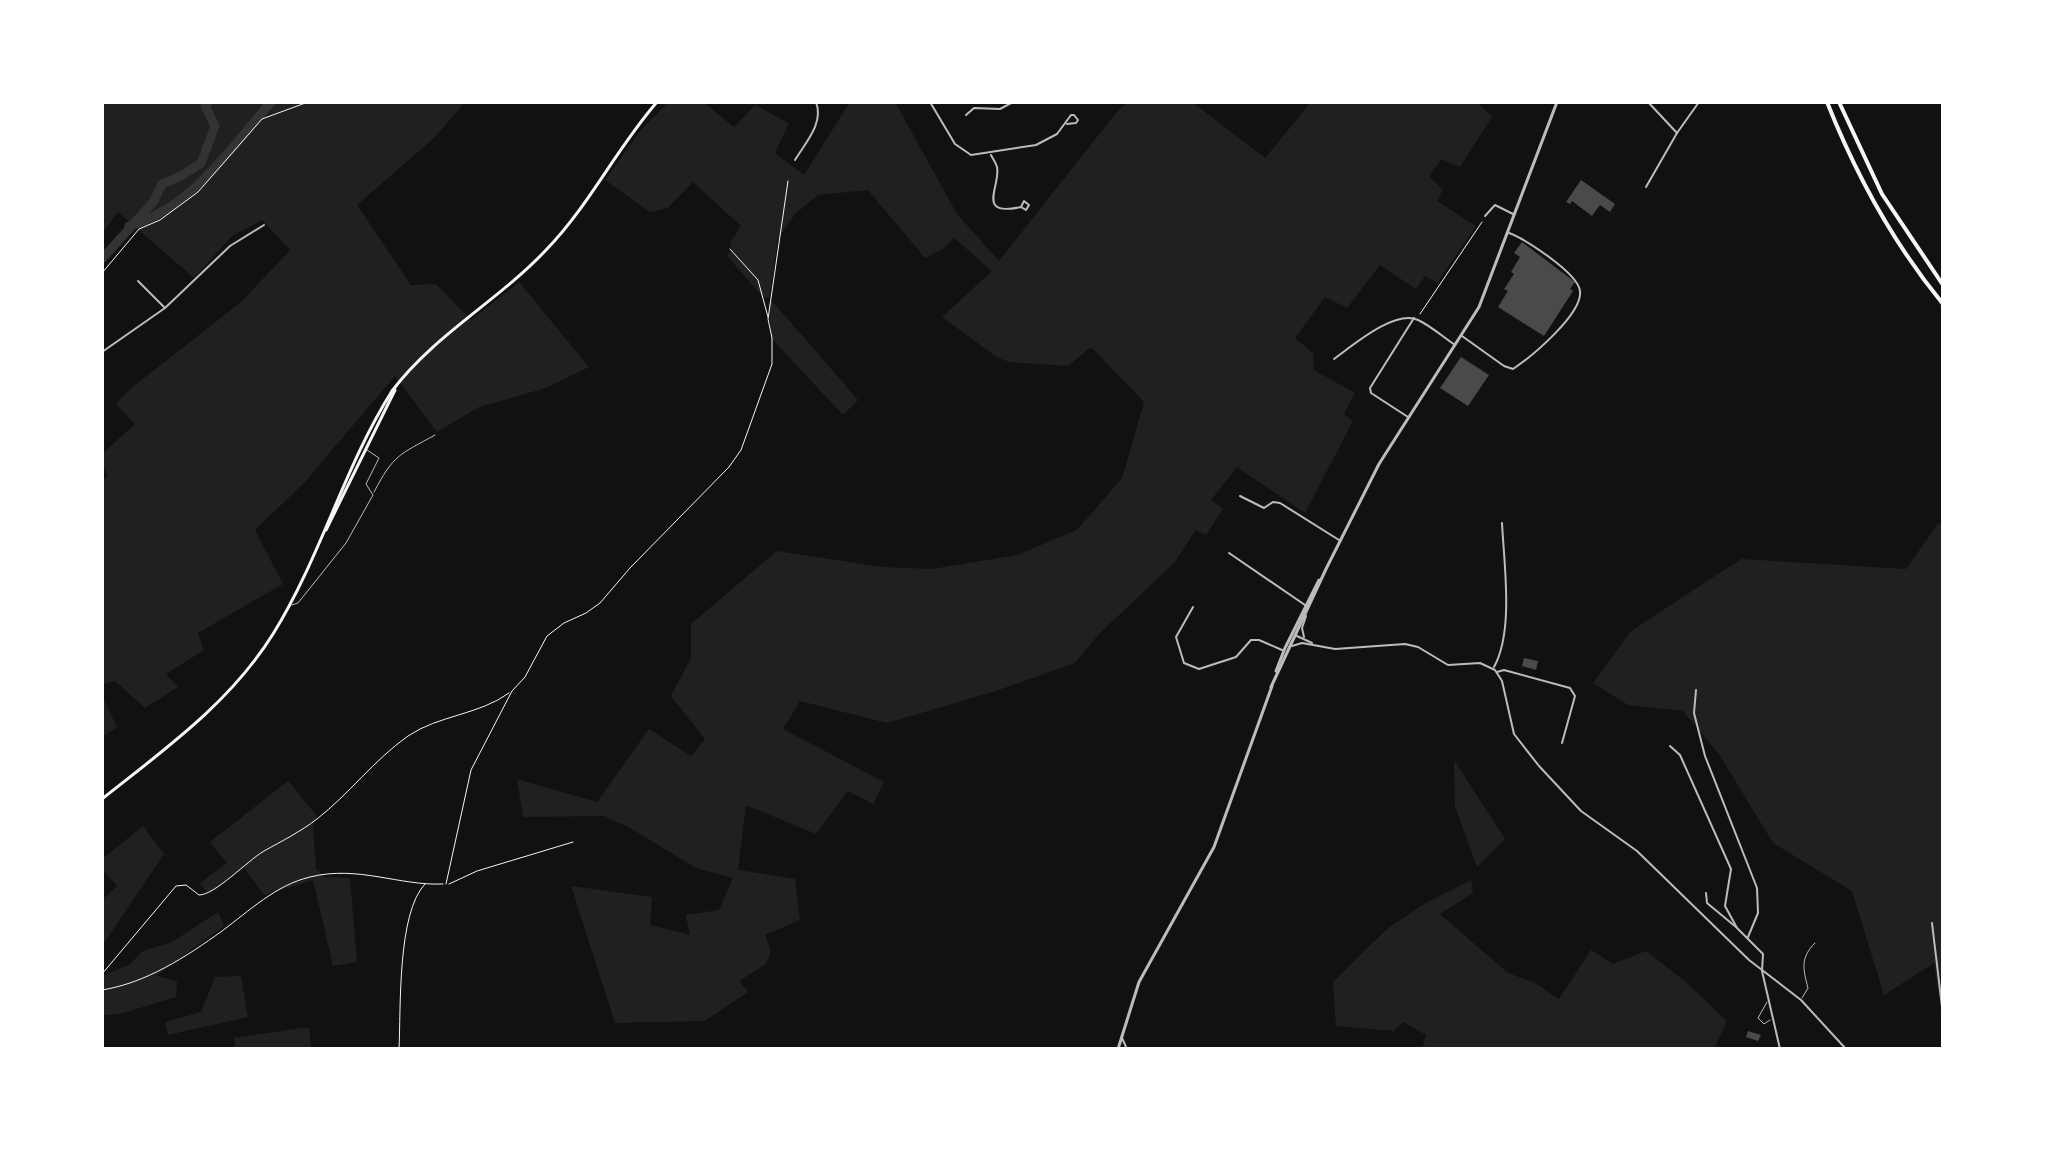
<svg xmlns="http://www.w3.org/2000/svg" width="2045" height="1151" viewBox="0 0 2045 1151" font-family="'Space Grotesk',sans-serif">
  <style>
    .green { fill: #202020 }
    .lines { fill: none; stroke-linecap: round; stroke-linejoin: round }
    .river { stroke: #333; stroke-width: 9 }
    .building { fill: #4a4a4a }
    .path { stroke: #f5f5f5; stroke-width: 1 }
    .service { stroke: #bcbcbc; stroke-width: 1 }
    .minor { stroke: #bcbcbc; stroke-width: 2 }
    .tertiary { stroke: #bcbcbc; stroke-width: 3 }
    .secondary { stroke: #f5f5f5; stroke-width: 3 }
    .motorway { stroke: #f5f5f5; stroke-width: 4 }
  </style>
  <rect width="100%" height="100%" fill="#111"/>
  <g class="green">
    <path d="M102,102H465L434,138L357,205L411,285L436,284L471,320L519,282L589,367L546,388L479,407L437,432L395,376L304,483L255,530L283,584L198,633L204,650L166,674L178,687L145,708L115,681L102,684V481L108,476L102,465V454L135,424L116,404L130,389L241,302L290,250L262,220L232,236L194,278L118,212L102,234Z"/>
    <path d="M668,102H703L734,127L755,105L789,123L775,153L804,175L850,102H895L957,214L999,261L1119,109L1129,102H1192L1265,158L1311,102H1477L1492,117L1460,167L1441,159L1429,177L1443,189L1437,201L1476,226L1437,283L1425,276L1416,289L1380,265L1347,308L1325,297L1295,338L1313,353L1314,370L1355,393L1344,414L1353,421L1305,513L1237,467L1211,500L1223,509L1206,535L1196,530L1174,563L1098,635L1075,663L996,691L887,723L800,701L783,729L884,782L873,804L848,791L816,834L746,805L738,870L795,879L800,920L765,935L771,951L766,964L739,981L748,992L705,1021L615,1023L571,886L652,897L650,925L690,935L686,915L719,910L733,878L696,868L630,828L604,816L523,817L517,779L597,802L649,729L691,756L705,739L671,696L691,658V624L777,551L882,567L932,569L1017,555L1077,530L1122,478L1144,402L1091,347L1068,366L1010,362L998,358L942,317L992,271L954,238L943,249L925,258L868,190L818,195L795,214L778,239L769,298L763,297L727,256L732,248L730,243L741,226L693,182L668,208L650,212L605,180L640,131Z"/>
    <path d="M772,301L858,400L843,415L772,339L768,303Z"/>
    <path d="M1938,524H1943V1049L1942,1018L1934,963L1884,995L1852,891L1773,843L1719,754L1683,711L1628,705L1593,683L1631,631L1741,559L1906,569Z"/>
    <path d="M102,696L117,727L102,737Z"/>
    <path d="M1454,760L1505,839L1477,867L1455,806Z"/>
    <path d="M288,781L317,816L313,826L316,869L325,877L350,878L357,962L333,966L313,880L264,895L244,868L210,894L199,884L227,863L210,842Z"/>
    <path d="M143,826L164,854L102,946V900L117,886L104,871L102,872V859Z"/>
    <path d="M1471,880L1473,893L1440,914L1508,973L1535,983L1559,999L1591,950L1613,964L1646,951L1686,982L1727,1021L1714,1049H1422L1426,1035L1403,1022L1394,1031L1336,1026L1333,982L1387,929L1424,904Z"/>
    <path d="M218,912L224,926L156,976L177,981L176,997L120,1014L102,1015V976L129,965L143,951L172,942Z"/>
    <path d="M241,976L248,1017L168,1035L165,1022L201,1012L215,977Z"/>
    <path d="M309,1027L311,1048L235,1049L234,1038Z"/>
  </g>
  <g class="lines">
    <g class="river">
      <path d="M129,226C191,209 231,148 271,102"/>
      <path d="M102,259L154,201L162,184L181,176L201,163L215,126L205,106L208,102"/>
    </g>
  </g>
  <g class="building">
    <path d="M1581,180L1615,204L1610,212L1600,205L1592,216L1572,201L1570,204L1566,202Z"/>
    <path d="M1522,242L1575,282L1570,289L1573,291L1544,336L1498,307L1508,291L1504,289L1514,274L1511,272L1520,257L1514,253Z"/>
    <path d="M1461,357L1489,375L1468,406L1440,388Z"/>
    <path d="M1524,658L1538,661L1536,670L1522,666Z"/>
    <path d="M1748,1031L1761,1035L1758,1041L1746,1037Z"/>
  </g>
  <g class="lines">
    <g class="path">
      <path d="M730,249L758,280L768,317"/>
      <path d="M102,273L139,229L160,220L198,192L262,119L308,102"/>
      <path d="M1420,314L1482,222"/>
      <path d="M446,884L471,770L512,691L525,677L547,636L564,623L586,613L600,603L630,568L729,467L741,450L772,364V338L768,319L788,181"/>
      <path d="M449,884L477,871L573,842"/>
      <path d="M102,974L176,886L186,885L199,895C215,895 247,861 264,851C282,841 300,832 317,819C349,794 374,760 408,736C439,715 479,715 509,693"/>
      <path d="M102,990C146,983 186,957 222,931C249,911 276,885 310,877C358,865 399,886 443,884"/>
      <path d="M399,1049C401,1009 397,913 425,884"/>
    </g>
    <g class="service">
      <path d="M374,492C394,454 399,455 435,435"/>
      <path d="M292,605L298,603L346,543L373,495L366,484L379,458L367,450"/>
      <path d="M1802,998L1808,988C1803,969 1800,958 1815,943"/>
      <path d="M1767,1002L1758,1018L1764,1024L1770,1020"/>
    </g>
    <g class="minor">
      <path d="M930,102L955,144L971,155L1036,145L1057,134L1071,115H1074L1078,120L1076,123L1067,124"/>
      <path d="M1648,102L1677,133"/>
      <path d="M966,115L974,108L1000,109L1013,102"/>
      <path d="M991,155C993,159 996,163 997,167C1001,186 975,217 1021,207L1026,210L1029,205L1024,201L1021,207"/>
      <path d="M795,160C806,142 824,123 816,102"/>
      <path d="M1646,187L1677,133L1699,102"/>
      <path d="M1485,216L1495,205L1513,214"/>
      <path d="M138,281L164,307"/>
      <path d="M1462,336L1504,366L1513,369C1531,357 1583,314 1580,291C1578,273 1525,239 1509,233"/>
      <path d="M102,352L165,308L230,246L264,225"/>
      <path d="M1334,359C1352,346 1395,309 1418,320C1431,326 1443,337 1455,345"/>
      <path d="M1408,417L1371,393L1370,388L1414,318"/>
      <path d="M1240,496L1264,508L1273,502L1280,503L1339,540"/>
      <path d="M1229,553L1305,605"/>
      <path d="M1193,607L1176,637L1184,663L1199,669L1236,657L1251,640H1259L1282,650"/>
      <path d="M1297,636L1312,643"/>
      <path d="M1304,637L1302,628L1306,616"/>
      <path d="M1292,646L1302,643L1335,649L1405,644L1418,647L1448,665L1480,663L1495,670L1502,681L1514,734L1539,766L1581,811L1637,851L1749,960L1801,1000L1846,1049"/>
      <path d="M1494,667C1514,631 1504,564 1502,523"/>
      <path d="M1497,672L1504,670L1570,688L1575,696L1562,743"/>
      <path d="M1696,690L1694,713L1705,756L1757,888L1758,913L1748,937"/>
      <path d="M1670,746L1680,755L1731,869L1725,906L1737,928L1763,954L1762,971L1780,1049"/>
      <path d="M1706,893L1707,903L1736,927"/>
      <path d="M1932,923L1943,1015"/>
      <path d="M1122,1038L1127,1049"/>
    </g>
    <g class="tertiary">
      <path d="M1276,671L1285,648L1319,580"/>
      <path d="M1271,687L1326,569L1379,464L1479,307L1557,102"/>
      <path d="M1118,1049L1139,982L1214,847L1272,686"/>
    </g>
    <g class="secondary">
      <path d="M326,530L395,390"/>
      <path d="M102,799C165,749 230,703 273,634C321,557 344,467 392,391C434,335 498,301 546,250C589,206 616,149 657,102"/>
    </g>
    <g class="motorway">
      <path d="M1827,102C1856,175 1893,243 1943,304"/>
      <path d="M1839,102L1882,194L1943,285"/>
    </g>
  </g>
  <rect width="2045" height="1151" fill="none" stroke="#ffffff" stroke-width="208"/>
</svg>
